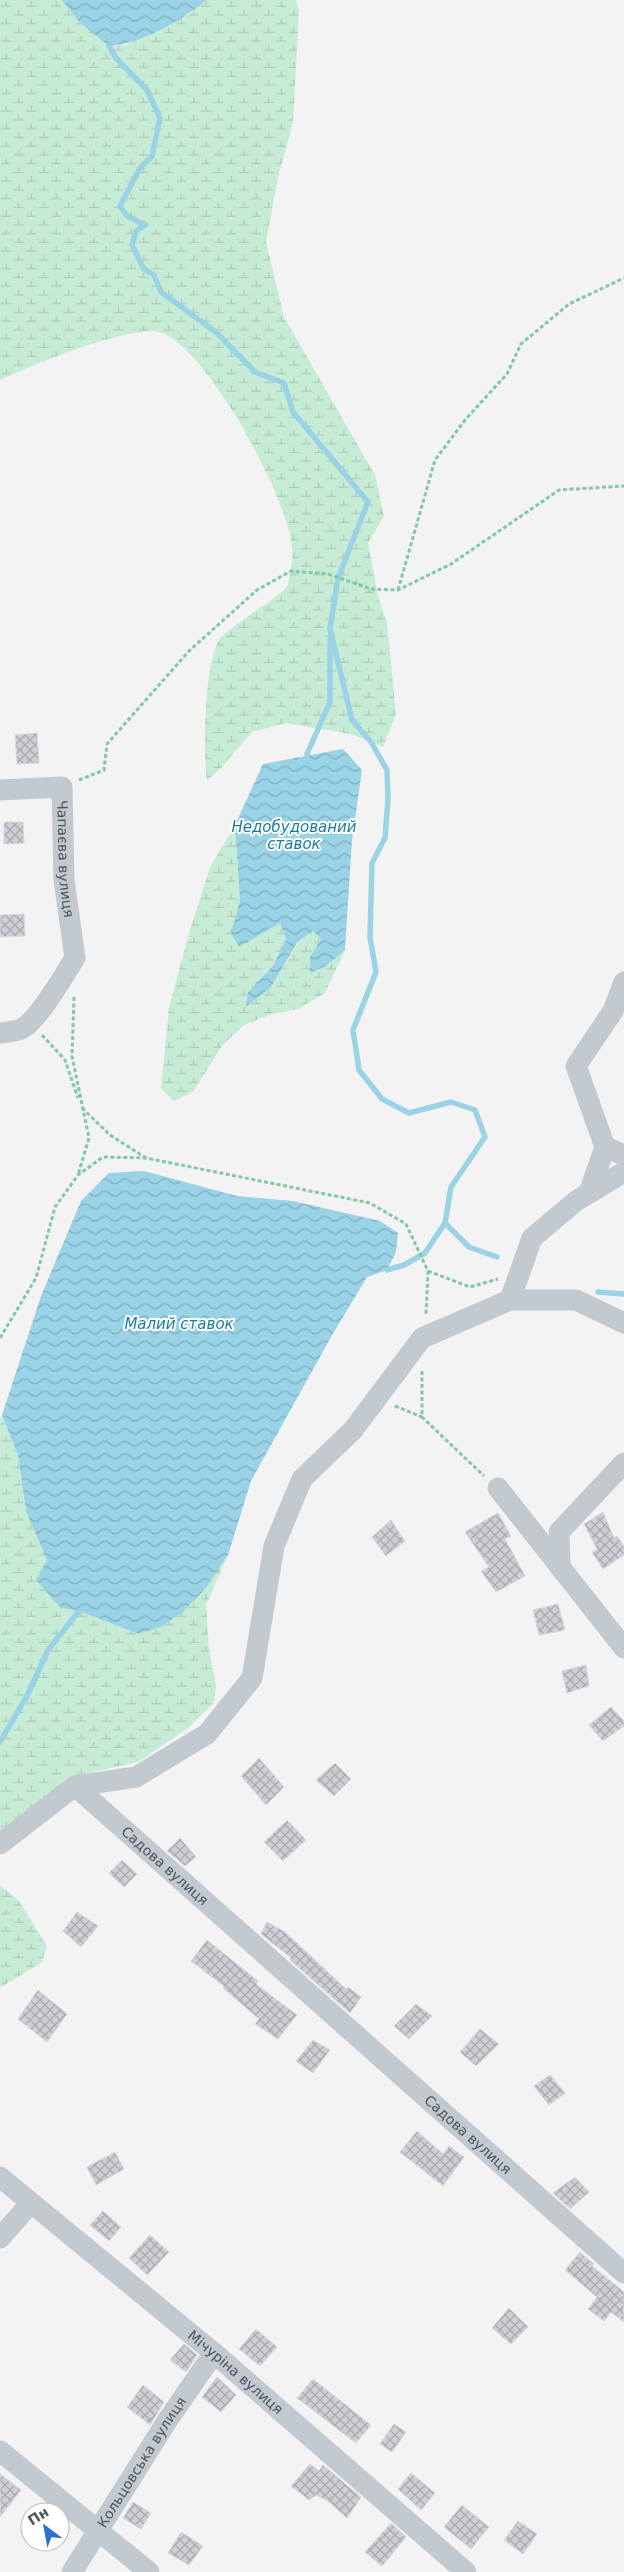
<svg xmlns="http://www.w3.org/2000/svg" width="624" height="2572" viewBox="0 0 624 2572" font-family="'DejaVu Sans',sans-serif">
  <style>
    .wetland { fill: url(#wetland-marsh) }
    .water { fill: url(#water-waves) }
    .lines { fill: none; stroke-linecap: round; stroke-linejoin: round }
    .stream { stroke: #99d3e5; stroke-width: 5.5 }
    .building { fill: url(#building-cross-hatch); stroke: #d7d9dd }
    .path { stroke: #82c7a7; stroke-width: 3; stroke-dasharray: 4 2.5; stroke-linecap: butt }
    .street { stroke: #c2c9cf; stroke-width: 21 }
    .labels { text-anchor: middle; stroke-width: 4; stroke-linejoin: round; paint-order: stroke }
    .street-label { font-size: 14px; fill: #4c555e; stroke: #fff }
    .water-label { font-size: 15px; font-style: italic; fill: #1a7c9b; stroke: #fff }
  </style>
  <defs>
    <pattern id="wetland-marsh" width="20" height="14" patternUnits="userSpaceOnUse" patternTransform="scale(1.25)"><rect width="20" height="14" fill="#c7ecd6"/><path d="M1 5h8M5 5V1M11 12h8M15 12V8" fill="none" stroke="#adccba"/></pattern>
    <pattern id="water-waves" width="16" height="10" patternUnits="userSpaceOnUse" patternTransform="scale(1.25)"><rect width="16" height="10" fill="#99d3e5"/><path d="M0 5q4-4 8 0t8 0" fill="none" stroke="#7faebd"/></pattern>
    <pattern id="building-cross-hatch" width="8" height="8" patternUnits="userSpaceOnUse" patternTransform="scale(1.25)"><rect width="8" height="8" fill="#cdcfd4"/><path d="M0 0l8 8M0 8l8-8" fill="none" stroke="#a9abaf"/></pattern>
  </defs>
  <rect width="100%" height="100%" fill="#f4f3f3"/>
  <g class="wetland">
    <path d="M0,0H62L80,23L109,46L126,45L189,14L207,0H296L299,10L293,123L278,177L266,242L284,317L375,475L384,516L368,543L378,596L387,623L396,714L383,747L351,734L285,723L252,732L222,767L207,781C203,754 204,660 220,639C228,629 261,608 274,598C277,595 283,592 286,588C290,581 291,567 292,559C300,515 201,333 154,331C115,331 37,363 0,380Z"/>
    <path d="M235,825L240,900L231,934L263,931L280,923L286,939L273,966L248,992L271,987L298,943L313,931L321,939L310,957L326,966L345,950L325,993L298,1009L269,1015L244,1025L222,1046L193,1092L174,1101L161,1088L169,1007L189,933L210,867Z"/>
    <path d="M2,1415L18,1455L26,1511L47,1560L61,1608L79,1611L139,1634L161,1627L206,1588L228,1555L206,1605L209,1649L216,1685L214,1703L188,1728L138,1762L70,1777L0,1831V1418Z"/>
    <path d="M0,1885L19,1901L47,1946L42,1962L0,1988Z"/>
  </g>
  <g class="water">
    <path d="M62,0H207C182,20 141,44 109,46L80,23Z"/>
    <path d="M343,749L362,770L352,840L345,950L326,966L310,973V957L321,939L313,931L297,943L271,987L246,1007L248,992L273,966L286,939L280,923L239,947L231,933L240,900L235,825L263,764Z"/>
    <path d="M144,1171L237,1196L293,1201L380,1221L398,1233L396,1252L387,1270L367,1277L331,1337L251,1481L228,1555L206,1588L183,1612L161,1627L139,1634L79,1611L61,1608L36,1580L47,1560L26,1511L18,1455L2,1415L41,1296L81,1201L109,1173Z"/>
  </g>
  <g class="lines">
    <g class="stream">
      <path d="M109,46L116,58L147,90L160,118L152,156L140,168L120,206L127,216L145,225L136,231L132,245L144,269L154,275L161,292L217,333L255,372L284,383L293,412L368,502L338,578L330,629L352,720L371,742L387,770L388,799L385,838L372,863L370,937L376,972L353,1030L359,1070L382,1099L409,1113L451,1102L475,1110L485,1137L451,1187L445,1223L425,1253L404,1265L387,1270"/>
      <path d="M307,754L330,702V639"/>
      <path d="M445,1223L469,1247L497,1257"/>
      <path d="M598,1292L624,1294"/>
      <path d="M0,1742L27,1696L48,1650L79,1611"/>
    </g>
  </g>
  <g class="building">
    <path d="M37,733L39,763L17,764L15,735Z"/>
    <path d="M4,822H23L24,843L4,844Z"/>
    <path d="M24,914L25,936L0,937V915Z"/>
    <path d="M603,1512L614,1538L617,1536L624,1546V1555L603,1569L592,1552L597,1549L584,1524Z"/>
    <path d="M498,1513L511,1536L505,1539L525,1576L496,1592L481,1571L489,1567L465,1532Z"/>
    <path d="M391,1520L405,1541L386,1556L372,1537Z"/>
    <path d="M558,1604L565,1630L539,1635L533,1610Z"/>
    <path d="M586,1665L589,1686L567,1693L562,1671Z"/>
    <path d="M611,1707L624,1721V1726L603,1741L589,1725Z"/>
    <path d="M259,1758L284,1787L266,1805L241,1776Z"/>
    <path d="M335,1763L351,1779L334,1796L316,1780Z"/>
    <path d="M287,1820L306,1840L283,1861L264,1842Z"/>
    <path d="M180,1838L196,1857L185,1866L167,1851Z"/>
    <path d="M122,1860L137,1874L124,1887L109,1873Z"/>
    <path d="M77,1912L98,1926L81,1947L63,1931Z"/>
    <path d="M267,1922L285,1932L346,1989L348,1987L361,1997L350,2013L290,1960L291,1958L261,1934Z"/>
    <path d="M207,1940L258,1981L256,1984L297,2015L278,2039L255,2024L259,2019L223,1988L224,1986L191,1961Z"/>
    <path d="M38,1990L67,2014L47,2042L18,2019Z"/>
    <path d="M416,2004L432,2016L409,2039L394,2026Z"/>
    <path d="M480,2029L499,2044L476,2066L460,2052Z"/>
    <path d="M313,2040L330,2050L313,2073L296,2061Z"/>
    <path d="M550,2075L565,2093L549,2105L534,2086Z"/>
    <path d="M417,2131L443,2154L449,2146L464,2157L443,2186L400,2152Z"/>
    <path d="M115,2152L124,2169L96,2185L87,2167Z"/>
    <path d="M575,2177L589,2192L570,2209L553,2193Z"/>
    <path d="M103,2211L121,2227L109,2241L90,2225Z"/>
    <path d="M150,2235L169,2252L147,2275L129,2258Z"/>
    <path d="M580,2252L594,2264L592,2266L624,2292V2322L611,2312L604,2321L588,2309L597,2297L565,2270Z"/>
    <path d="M509,2308L528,2327L511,2344L492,2328Z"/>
    <path d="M256,2329L277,2347L260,2366L239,2349Z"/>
    <path d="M184,2344L197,2355L186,2372L170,2360Z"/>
    <path d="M217,2377L236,2395L221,2412L202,2397Z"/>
    <path d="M313,2379L371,2425L356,2443L297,2398Z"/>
    <path d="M143,2385L164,2402L150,2425L127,2407Z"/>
    <path d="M394,2424L406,2432L392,2452L380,2444Z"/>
    <path d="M310,2464L319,2471L323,2465L361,2497L347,2518L328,2501L316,2495L309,2500L291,2486Z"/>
    <path d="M411,2473L435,2493L421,2510L398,2489Z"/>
    <path d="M0,2474L21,2490L0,2517Z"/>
    <path d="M133,2502L151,2513L141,2529L123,2518Z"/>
    <path d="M462,2505L489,2527L471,2549L444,2527Z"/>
    <path d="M518,2521L537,2534L523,2554L504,2540Z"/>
    <path d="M391,2523L406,2537L382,2566L365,2552Z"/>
    <path d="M181,2532L203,2546L189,2565L168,2553Z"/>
  </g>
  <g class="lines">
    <g class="path">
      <path d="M398,590L435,460L465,420L507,374L521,344L569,304L624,278"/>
      <path d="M79,780L104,770L107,744L189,651L257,590L291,571L328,574L371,589L398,590L451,564L559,490L624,486"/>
      <path d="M74,997L72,1056L89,1138L78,1175"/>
      <path d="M42,1035L65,1060L78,1098"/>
      <path d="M82,1108L110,1135L146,1158"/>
      <path d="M428,1271L470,1287L498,1279"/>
      <path d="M0,1338L36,1278L55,1207L78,1175L103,1157L146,1158L370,1203L406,1224L428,1271L426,1315"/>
      <path d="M422,1371V1417L484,1476"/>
      <path d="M395,1406L422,1417"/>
    </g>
    <g class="street">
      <path id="s1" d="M0,790L62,787L64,880L75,958C64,975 39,1019 23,1028C16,1032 8,1032 0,1033"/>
      <path d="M605,1147L624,1155"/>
      <path d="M589,1193L605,1147L576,1066L613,1011L624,982"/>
      <path d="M510,1300L532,1238L576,1201L624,1172"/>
      <path id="s2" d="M624,1323L576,1300H510L422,1338L353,1430L302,1479L274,1546L252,1678L207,1734L136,1777L75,1786L624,2273"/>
      <path d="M498,1488L624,1648"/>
      <path d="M560,1565L559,1532L624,1463"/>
      <path d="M0,1844L75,1786"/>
      <path id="s3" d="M0,2177L214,2353L466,2572"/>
      <path d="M0,2238L30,2204"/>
      <path d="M0,2451L149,2572"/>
      <path id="s4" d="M72,2572L167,2421L214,2353"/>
    </g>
  </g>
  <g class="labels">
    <g class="street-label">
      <text dy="5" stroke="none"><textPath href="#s1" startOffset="134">Чапаєва вулиця</textPath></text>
      <text dy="5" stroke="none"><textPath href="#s2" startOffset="944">Садова вулиця</textPath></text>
      <text dy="5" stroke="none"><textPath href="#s2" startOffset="1349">Садова вулиця</textPath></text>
      <text dy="5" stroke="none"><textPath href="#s3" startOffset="306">Мічуріна вулиця</textPath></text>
      <text dy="5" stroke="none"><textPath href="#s4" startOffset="130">Кольцовська вулиця</textPath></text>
    </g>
    <g class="water-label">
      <text x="294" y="832">Недобудований<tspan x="294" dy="17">ставок</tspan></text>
      <text x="179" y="1329">Малий ставок</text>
    </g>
  </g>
  <g transform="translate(45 2527) rotate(328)"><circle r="24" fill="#ffffff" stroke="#b7bbbf"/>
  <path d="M0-4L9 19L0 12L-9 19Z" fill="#2d71d4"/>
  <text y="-8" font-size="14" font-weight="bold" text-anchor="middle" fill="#4c555e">Пн</text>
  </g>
</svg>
